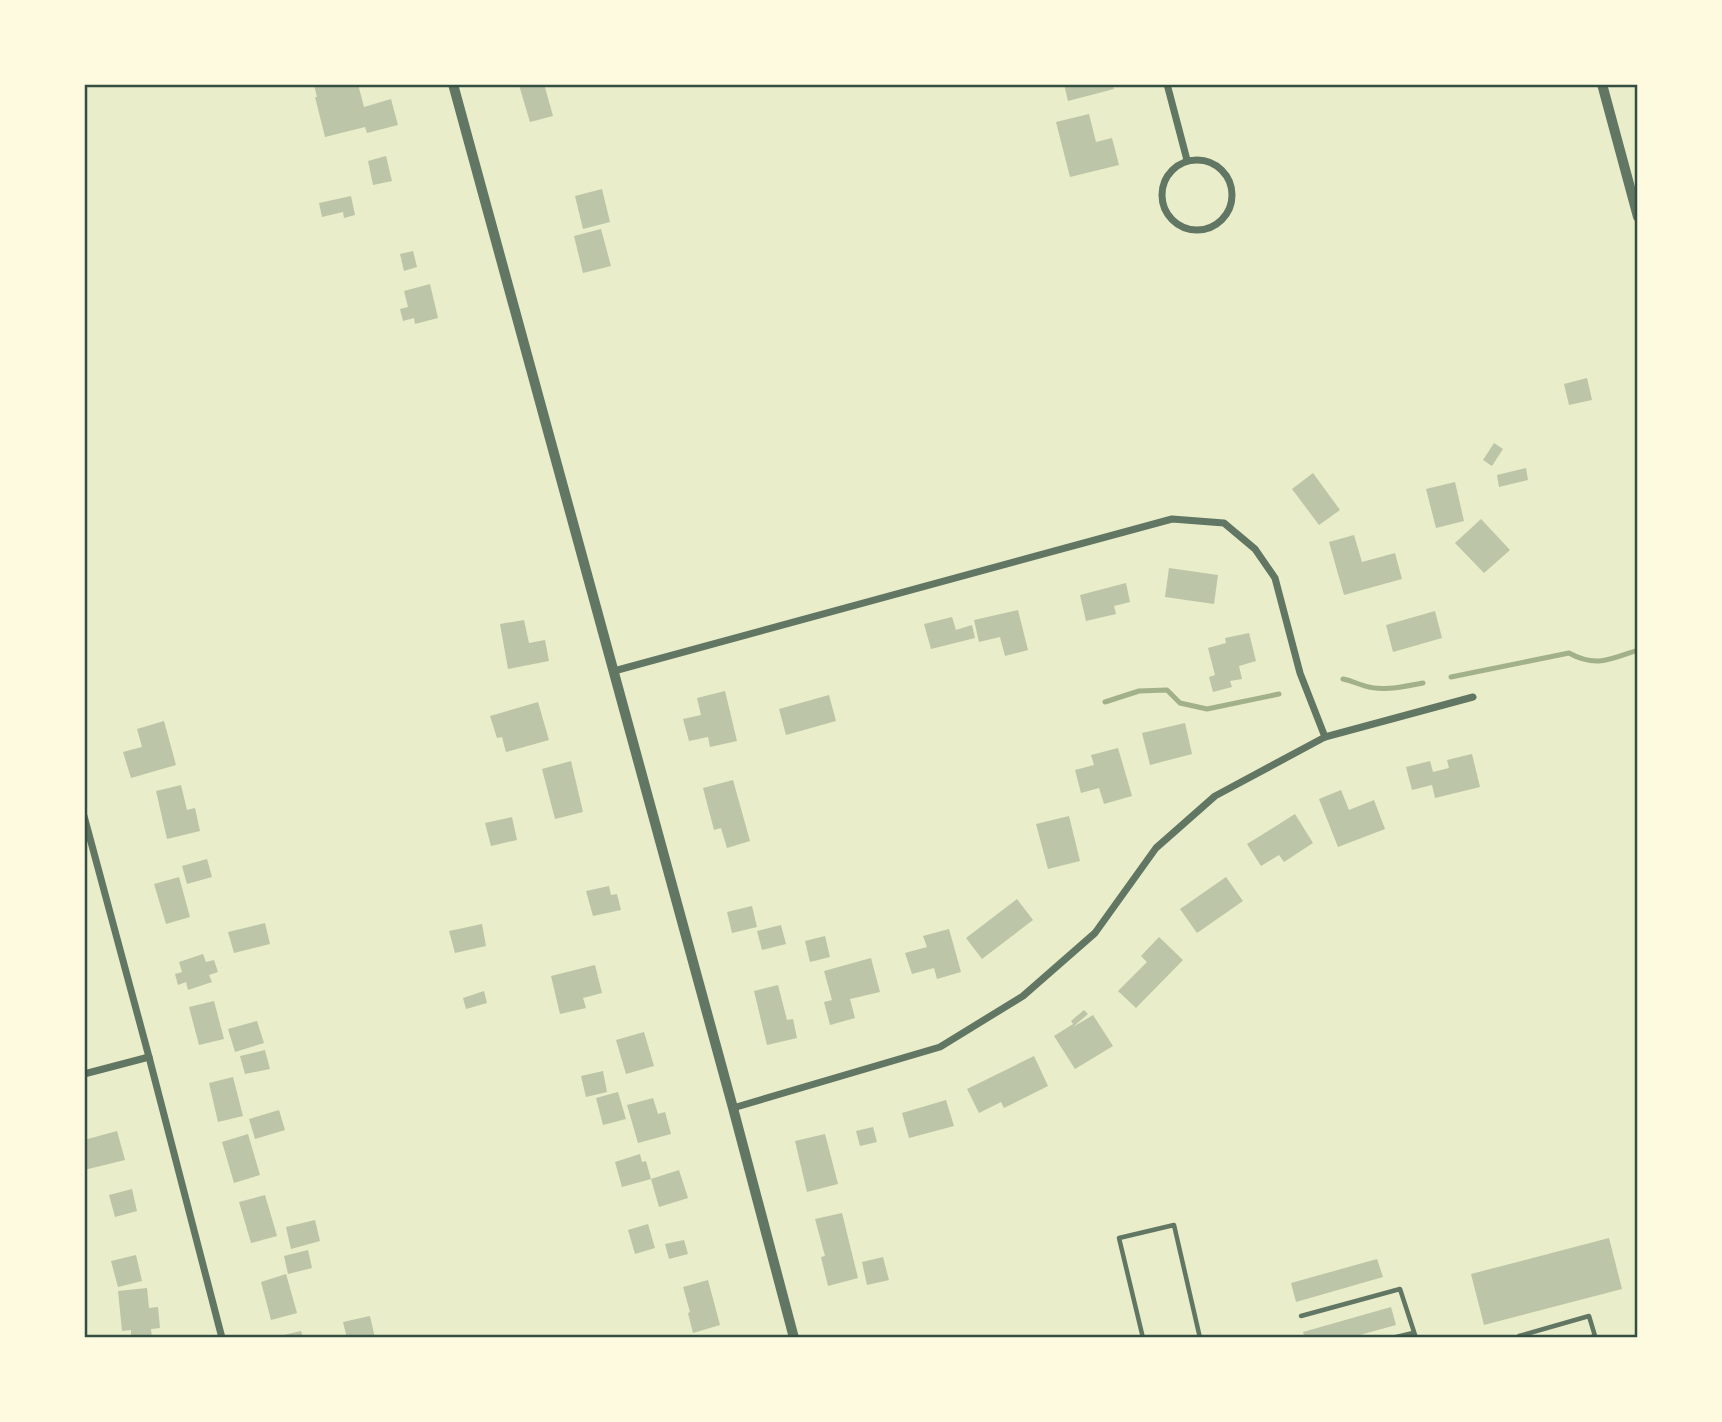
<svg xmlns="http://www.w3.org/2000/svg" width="1722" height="1422" viewBox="0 0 1722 1422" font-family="Overpass,sans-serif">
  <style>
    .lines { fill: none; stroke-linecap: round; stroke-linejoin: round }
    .stream { stroke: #a3b18a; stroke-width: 5 }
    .building { fill: #bcc5a7 }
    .service { stroke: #617663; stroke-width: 4.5 }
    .minor { stroke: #617663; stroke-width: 7 }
    .tertiary { stroke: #617663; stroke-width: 10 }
    .neatline { fill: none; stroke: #344e41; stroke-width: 2.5 }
  </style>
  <rect width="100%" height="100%" fill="#e9edc9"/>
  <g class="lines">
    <g class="stream">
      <path d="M1451,677L1569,653C1596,668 1611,659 1638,650"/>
      <path d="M1343,679C1353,681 1357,684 1365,686C1383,692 1405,686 1423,683"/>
      <path d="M1105,702L1139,691L1167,690L1180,703L1207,709L1279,694"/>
    </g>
  </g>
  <g class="building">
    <path d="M358,84L364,107L391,99L398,125L367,133L365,127L325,137L315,97H317L314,85Z"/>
    <path d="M522,84H544L553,116L530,122L519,85Z"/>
    <path d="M1064,84H1112L1114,89L1068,101Z"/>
    <path d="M1089,114L1096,142L1112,138L1119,165L1070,177L1056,122Z"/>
    <path d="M386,156L392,181L373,185L368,161Z"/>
    <path d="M602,189L610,222L583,229L575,196Z"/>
    <path d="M351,196L355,215L344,218L343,212L322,217L319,203Z"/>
    <path d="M601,229L611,266L583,273L574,236Z"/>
    <path d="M413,251L417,267L404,271L400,254Z"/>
    <path d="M430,284L438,318L415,324L414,318L403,321L400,309L408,307L404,291Z"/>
    <path d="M1587,378L1592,400L1569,405L1564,384Z"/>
    <path d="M1494,443L1503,449L1492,466L1483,460Z"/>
    <path d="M1526,468L1528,480L1499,487L1497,475Z"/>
    <path d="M1313,473L1340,510L1319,525L1292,489Z"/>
    <path d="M1455,482L1464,521L1436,528L1426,489Z"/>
    <path d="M1481,519L1510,550L1484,573L1455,543Z"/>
    <path d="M1354,535L1362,562L1395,553L1402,579L1344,595L1329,542Z"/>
    <path d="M1169,568L1218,575L1214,604L1165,597Z"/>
    <path d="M1126,583L1130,602L1114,606L1116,614L1086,621L1080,595Z"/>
    <path d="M1018,610L1028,650L1005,656L1000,637L979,642L974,620Z"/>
    <path d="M1435,611L1442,638L1393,652L1386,625Z"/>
    <path d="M952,617L956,630L972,625L975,638L931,649L924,624Z"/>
    <path d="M524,620L529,643L545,640L549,661L508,669L500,624Z"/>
    <path d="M1249,633L1256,661L1239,666L1242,679L1230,681L1232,687L1213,692L1209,677L1215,675L1208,648L1226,643L1225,638Z"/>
    <path d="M725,691L737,741L710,747L708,737L689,741L683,719L701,715L697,698Z"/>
    <path d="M829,695L836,721L786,735L779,709Z"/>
    <path d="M538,702L549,740L506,752L502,737L497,738L490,716Z"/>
    <path d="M164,721L176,765L131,778L123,752L142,747L137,729Z"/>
    <path d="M1185,723L1192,754L1150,765L1142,733Z"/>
    <path d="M1118,748L1132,796L1104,804L1099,788L1081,793L1075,770L1094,765L1091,755Z"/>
    <path d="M1472,754L1480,787L1435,798L1432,785L1412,790L1406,767L1430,761L1433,772L1449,768L1447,760Z"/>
    <path d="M571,761L583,812L555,819L542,769Z"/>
    <path d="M733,780L750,841L727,848L721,828L714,830L703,788Z"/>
    <path d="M181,785L187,810L195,808L200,831L167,839L156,791Z"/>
    <path d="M1341,790L1349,810L1374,800L1385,829L1338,847L1319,799Z"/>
    <path d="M1295,814L1313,843L1284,862L1279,855L1261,866L1247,844Z"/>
    <path d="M1069,816L1080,861L1048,869L1036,824Z"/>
    <path d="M512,817L517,840L491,846L485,823Z"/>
    <path d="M207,859L212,877L187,884L182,866Z"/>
    <path d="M179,877L190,917L166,924L154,884Z"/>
    <path d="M1226,877L1243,901L1197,933L1180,909Z"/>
    <path d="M609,886L611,895L617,894L621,910L593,916L586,891Z"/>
    <path d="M1017,899L1033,920L982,959L966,938Z"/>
    <path d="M752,906L757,927L732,933L727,912Z"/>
    <path d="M265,923L270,944L234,953L228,932Z"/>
    <path d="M482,924L486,946L455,953L449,931Z"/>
    <path d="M781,925L786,944L762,950L757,931Z"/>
    <path d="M949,929L961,972L937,979L934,968L912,974L905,953L927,947L923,936Z"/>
    <path d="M825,936L830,957L810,962L805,941Z"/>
    <path d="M1159,937L1183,960L1136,1008L1118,991L1147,962L1141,956Z"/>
    <path d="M203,954L206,962L214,960L218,972L209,975L212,982L188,990L186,982L178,985L175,974L182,972L179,962Z"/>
    <path d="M871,958L880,992L850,999L855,1018L830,1025L824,1002L832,1000L824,971Z"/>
    <path d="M595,965L602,993L583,998L586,1008L560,1014L551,976Z"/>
    <path d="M778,985L787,1020L793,1019L797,1038L767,1045L754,991Z"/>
    <path d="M484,991L487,1003L466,1009L463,998Z"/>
    <path d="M214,1001L224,1039L199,1045L189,1007Z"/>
    <path d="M1084,1010L1088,1014L1073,1027L1093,1015L1113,1046L1075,1069L1054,1036L1073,1024L1071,1021Z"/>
    <path d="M257,1021L264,1043L235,1052L228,1029Z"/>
    <path d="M644,1032L654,1066L626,1074L616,1040Z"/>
    <path d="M265,1050L270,1069L245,1074L240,1056Z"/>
    <path d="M1034,1056L1048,1086L1004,1108L1001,1102L979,1113L967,1089Z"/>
    <path d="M603,1071L607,1092L586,1097L581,1076Z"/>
    <path d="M233,1077L243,1116L218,1122L209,1083Z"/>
    <path d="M618,1092L626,1119L603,1125L596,1098Z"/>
    <path d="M653,1098L658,1114L665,1112L671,1134L638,1143L627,1105Z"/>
    <path d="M946,1100L954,1126L909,1138L902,1113Z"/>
    <path d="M279,1110L285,1130L255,1139L249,1119Z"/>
    <path d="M873,1127L877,1142L860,1146L856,1131Z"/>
    <path d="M117,1131L125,1160L84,1170V1140Z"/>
    <path d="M248,1134L260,1175L234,1183L222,1142Z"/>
    <path d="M825,1134L838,1184L807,1192L795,1141Z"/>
    <path d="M640,1154L642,1162L646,1161L651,1179L679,1170L688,1198L659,1207L651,1179L622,1187L615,1162Z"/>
    <path d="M132,1189L137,1211L115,1217L109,1195Z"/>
    <path d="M265,1195L277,1236L251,1243L239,1202Z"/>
    <path d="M842,1213L858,1278L828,1286L821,1257L825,1256L815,1219Z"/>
    <path d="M315,1220L320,1241L291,1249L286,1227Z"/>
    <path d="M648,1224L655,1248L635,1254L628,1230Z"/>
    <path d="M1609,1238L1622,1289L1484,1325L1471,1274Z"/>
    <path d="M684,1240L688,1254L669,1259L665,1244Z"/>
    <path d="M308,1250L312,1268L288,1274L284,1256Z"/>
    <path d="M136,1255L142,1281L118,1287L111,1261Z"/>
    <path d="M883,1257L889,1280L867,1285L862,1262Z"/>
    <path d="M1377,1259L1383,1277L1296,1302L1291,1283Z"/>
    <path d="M286,1274L297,1313L271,1320L261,1282Z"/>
    <path d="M708,1280L720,1325L693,1333L688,1313L690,1312L683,1287Z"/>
    <path d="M147,1288L149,1308L158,1307L160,1328L151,1329L152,1338H131V1330L122,1331L118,1291Z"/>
    <path d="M1391,1307L1396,1325L1349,1338H1305L1303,1332Z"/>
    <path d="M370,1316L375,1338H347L343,1322Z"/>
    <path d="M301,1331L303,1338H275V1337Z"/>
  </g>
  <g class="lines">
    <g class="service">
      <path d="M1301,1316L1400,1289L1416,1338"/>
      <path d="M1143,1338L1119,1238L1174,1225L1200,1338"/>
      <path d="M1392,1338L1413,1333"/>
      <path d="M1520,1338L1519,1336L1589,1316L1595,1336L1588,1338"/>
    </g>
    <g class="minor">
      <path d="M1167,84L1187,160"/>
      <circle cx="1197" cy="195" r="35"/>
      <path d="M614,671L1172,519L1224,523L1255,549L1275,578L1300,673L1325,737"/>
      <path d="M84,816L149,1057L222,1338"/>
      <path d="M84,1074L149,1057"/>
      <path d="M733,1108L940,1047L1023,996L1095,933L1156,848L1215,796L1325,737L1473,697"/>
    </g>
    <g class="tertiary">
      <path d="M453,84L733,1108L794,1338"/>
      <path d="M1602,84L1638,217"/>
    </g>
  </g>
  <rect width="1722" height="1422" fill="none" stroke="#fefae0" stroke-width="172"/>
  <rect x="86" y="86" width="1550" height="1250" class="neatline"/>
</svg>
